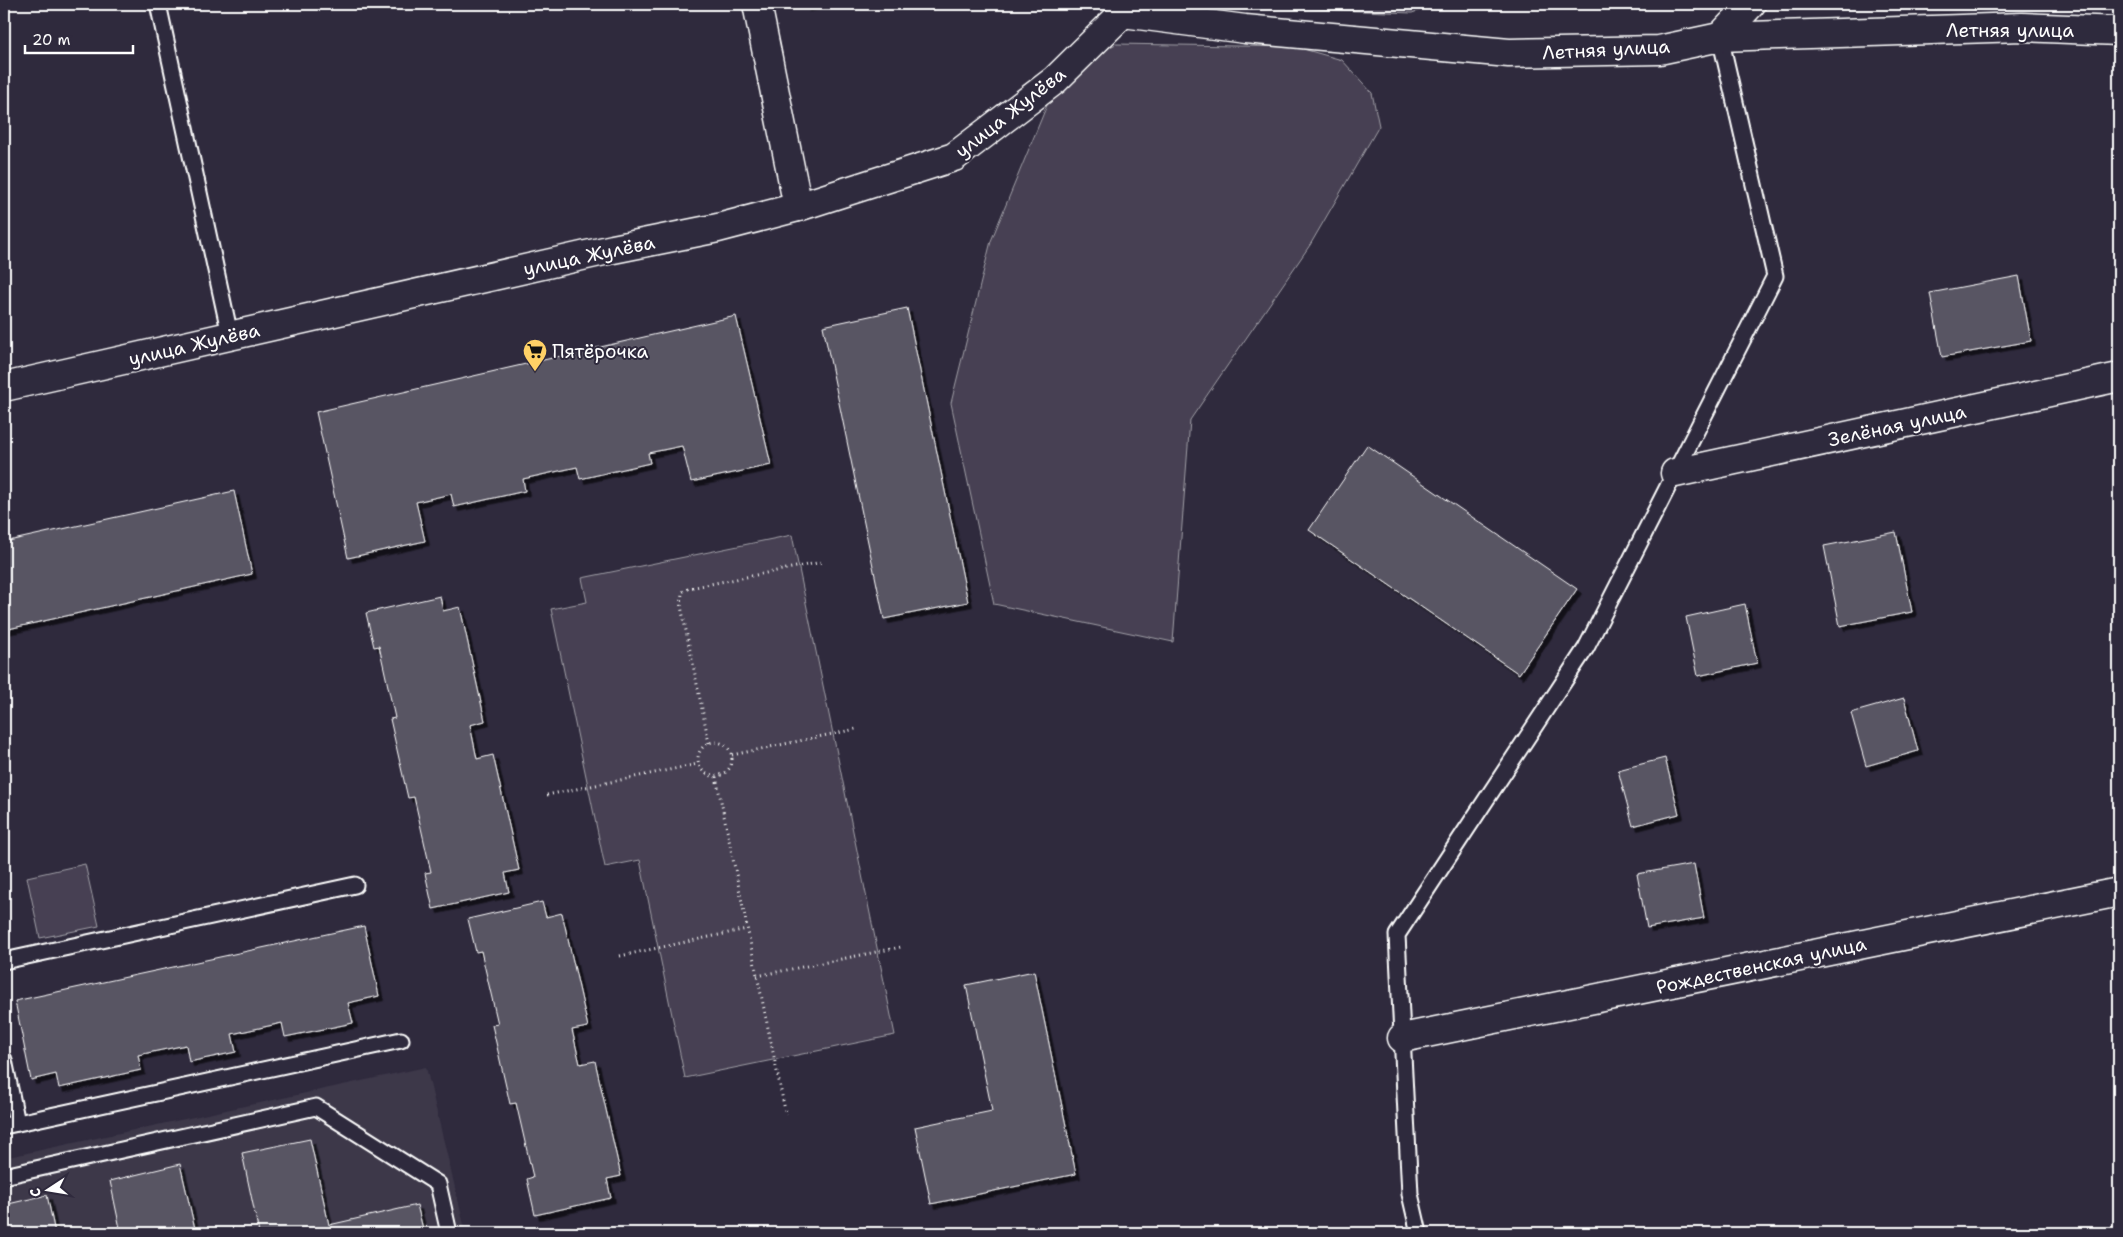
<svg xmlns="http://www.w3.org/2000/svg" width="2123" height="1237" viewBox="0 0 2123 1237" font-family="'Shantell Sans',sans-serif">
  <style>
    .built { fill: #3c3749 }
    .green { fill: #464152; stroke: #a2a0a8 }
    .building { fill: #595564; stroke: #fff; filter: url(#shadow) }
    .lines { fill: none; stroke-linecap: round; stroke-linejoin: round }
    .service-casing { stroke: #fff; stroke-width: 19 }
    .minor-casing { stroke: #fff; stroke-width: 31 }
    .path { stroke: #fff; stroke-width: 3; stroke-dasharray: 1 4; stroke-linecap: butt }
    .service { stroke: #2f2a3d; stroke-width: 15 }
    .minor { stroke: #2f2a3d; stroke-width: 28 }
    .labels { text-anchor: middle; stroke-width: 4; stroke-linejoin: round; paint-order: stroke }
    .street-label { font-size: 19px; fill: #fff; stroke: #2f2a3d }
    .poi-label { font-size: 19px; fill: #fff; stroke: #2f2a3d; text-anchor: start }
  </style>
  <defs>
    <filter id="shadow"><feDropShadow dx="4.5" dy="4.5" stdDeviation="0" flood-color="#0009"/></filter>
  </defs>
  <rect width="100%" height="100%" fill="#2f2a3d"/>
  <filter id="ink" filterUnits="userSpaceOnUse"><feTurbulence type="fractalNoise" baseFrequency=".02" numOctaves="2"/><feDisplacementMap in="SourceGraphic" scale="10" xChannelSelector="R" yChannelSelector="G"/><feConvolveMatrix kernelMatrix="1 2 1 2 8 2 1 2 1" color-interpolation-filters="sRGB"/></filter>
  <g filter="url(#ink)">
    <path class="built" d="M426,1067L466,1233H4V1158Z"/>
    <g class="green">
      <path d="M1189,4H1439L1412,13Z"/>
      <path d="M1116,44L1296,47L1342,60L1372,93L1379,126L1310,245L1190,420L1173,642L994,604L951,403L991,241L1052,93L1076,63Z"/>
      <path d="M792,535L895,1035L685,1078L640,860L605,867L551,609L587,602L582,578Z"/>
      <path d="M85,864L99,926L40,938L27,877Z"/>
    </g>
    <g class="building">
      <path d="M804,4H821L805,7Z"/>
      <path d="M2019,276L2031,341L1942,357L1930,293Z"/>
      <path d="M907,308L968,602L884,619L823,326Z"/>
      <path d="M736,316L771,465L691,482L682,446L648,453L650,463L580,479L577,467L523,479L525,491L454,507L451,494L416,502L425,541L348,558L316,412Z"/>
      <path d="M1367,445L1577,589L1519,674L1309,530Z"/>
      <path d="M234,491L252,574L4,630V542Z"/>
      <path d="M1896,532L1912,612L1840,626L1824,546Z"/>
      <path d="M440,596L443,611L460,607L485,721L470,725L477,759L493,755L519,870L505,873L509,892L433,909L425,873L431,872L414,797L408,798L390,719L395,718L379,646L374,647L366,613Z"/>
      <path d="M1745,604L1757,663L1698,676L1686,617Z"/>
      <path d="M1904,698L1918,751L1866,766L1851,713Z"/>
      <path d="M1665,758L1679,814L1633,826L1618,770Z"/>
      <path d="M1694,864L1704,918L1647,928L1637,874Z"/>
      <path d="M542,902L546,917L562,913L588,1027L572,1030L580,1064L595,1061L621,1176L607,1179L611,1198L535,1215L527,1179L533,1177L516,1103L510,1104L492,1025L498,1024L481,951L476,952L468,919Z"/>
      <path d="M364,926L379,996L348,1003L353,1023L285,1037L282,1023L232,1034L236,1052L189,1062L186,1045L138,1055L141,1070L59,1088L56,1074L31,1080L15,1001Z"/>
      <path d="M1034,971L1076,1174L931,1204L915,1127L992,1111L966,985Z"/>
      <path d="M310,1139L329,1225L417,1205L424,1233H259L242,1153Z"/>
      <path d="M180,1164L196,1233H121L110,1181Z"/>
      <path d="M47,1195L55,1233H4V1205Z"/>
    </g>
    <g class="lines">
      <defs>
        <g id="service">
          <path d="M158,4L230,335"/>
          <path d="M4,961L355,885"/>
          <path d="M4,1060L17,1123"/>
          <path d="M4,1126L401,1040"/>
          <path d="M4,1176L316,1107L438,1184L449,1233"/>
          <path d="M1419,1233L1410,1194L1397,935L1586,648L1775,276L1720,37"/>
        </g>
        <g id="minor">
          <path d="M757,4L798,207"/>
          <path d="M1123,13L1245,29L1509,53L1659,50L1720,37L2022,27L2119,31"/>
          <path d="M1720,37L1751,4"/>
          <path d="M4,387L613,249L718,228L798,207L954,157L1055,80L1123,13L1127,4"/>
          <path d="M1675,473L2119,377"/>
          <path d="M1402,1038L2119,892"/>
        </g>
      </defs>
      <use href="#service" class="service-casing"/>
      <use href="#minor" class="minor-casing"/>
      <g class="path">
        <circle cx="715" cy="759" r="17"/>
        <path d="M709,743L681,606L682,592L690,588L822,562"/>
        <path d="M732,755L856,729"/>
        <path d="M716,777L786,1115"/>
        <path d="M547,795L698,764"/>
        <path d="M620,956L747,929"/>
        <path d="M757,976L901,947"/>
      </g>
      <use href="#service" class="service"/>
      <use href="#minor" class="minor"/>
    </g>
  </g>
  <defs>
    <symbol id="supermarket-pin" viewBox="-11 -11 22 30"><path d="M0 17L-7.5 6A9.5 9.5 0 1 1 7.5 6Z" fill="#ffd166" stroke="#2f2a3d"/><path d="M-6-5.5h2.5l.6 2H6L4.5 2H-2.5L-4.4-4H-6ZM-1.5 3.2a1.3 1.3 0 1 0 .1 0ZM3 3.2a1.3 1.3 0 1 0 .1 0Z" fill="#111"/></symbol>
  </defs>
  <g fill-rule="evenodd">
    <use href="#supermarket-pin" x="521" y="337" width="28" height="38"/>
  </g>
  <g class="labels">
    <g class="street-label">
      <text x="2010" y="37">Летняя улица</text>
      <text transform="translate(1606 49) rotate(-3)" y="7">Летняя улица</text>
      <text transform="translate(1010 112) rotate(-38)" y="7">улица Жулёва</text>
      <text transform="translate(589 255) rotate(-12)" y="7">улица Жулёва</text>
      <text transform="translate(194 344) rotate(-13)" y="7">улица Жулёва</text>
      <text transform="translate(1897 425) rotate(-12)" y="7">Зелёная улица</text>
      <text transform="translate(1761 965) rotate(-12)" y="7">Рождественская улица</text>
    </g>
    <g class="poi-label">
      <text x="552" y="358">Пятёрочка</text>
    </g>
  </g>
  <rect width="2123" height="1237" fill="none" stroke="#2f2a3d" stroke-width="20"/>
  <rect x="10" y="10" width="2103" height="1217" fill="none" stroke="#fff" stroke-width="2" filter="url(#ink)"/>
  <g transform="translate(48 1190) rotate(258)" stroke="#2f2a3d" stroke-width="4" paint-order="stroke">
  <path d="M0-4L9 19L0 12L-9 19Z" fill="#ffffff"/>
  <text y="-8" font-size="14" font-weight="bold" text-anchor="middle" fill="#ffffff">С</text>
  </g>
  <path d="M25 45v8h108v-8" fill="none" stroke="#ffffff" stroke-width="2.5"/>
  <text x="32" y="45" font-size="15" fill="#ffffff" stroke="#2f2a3d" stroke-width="4" paint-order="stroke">20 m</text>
</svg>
